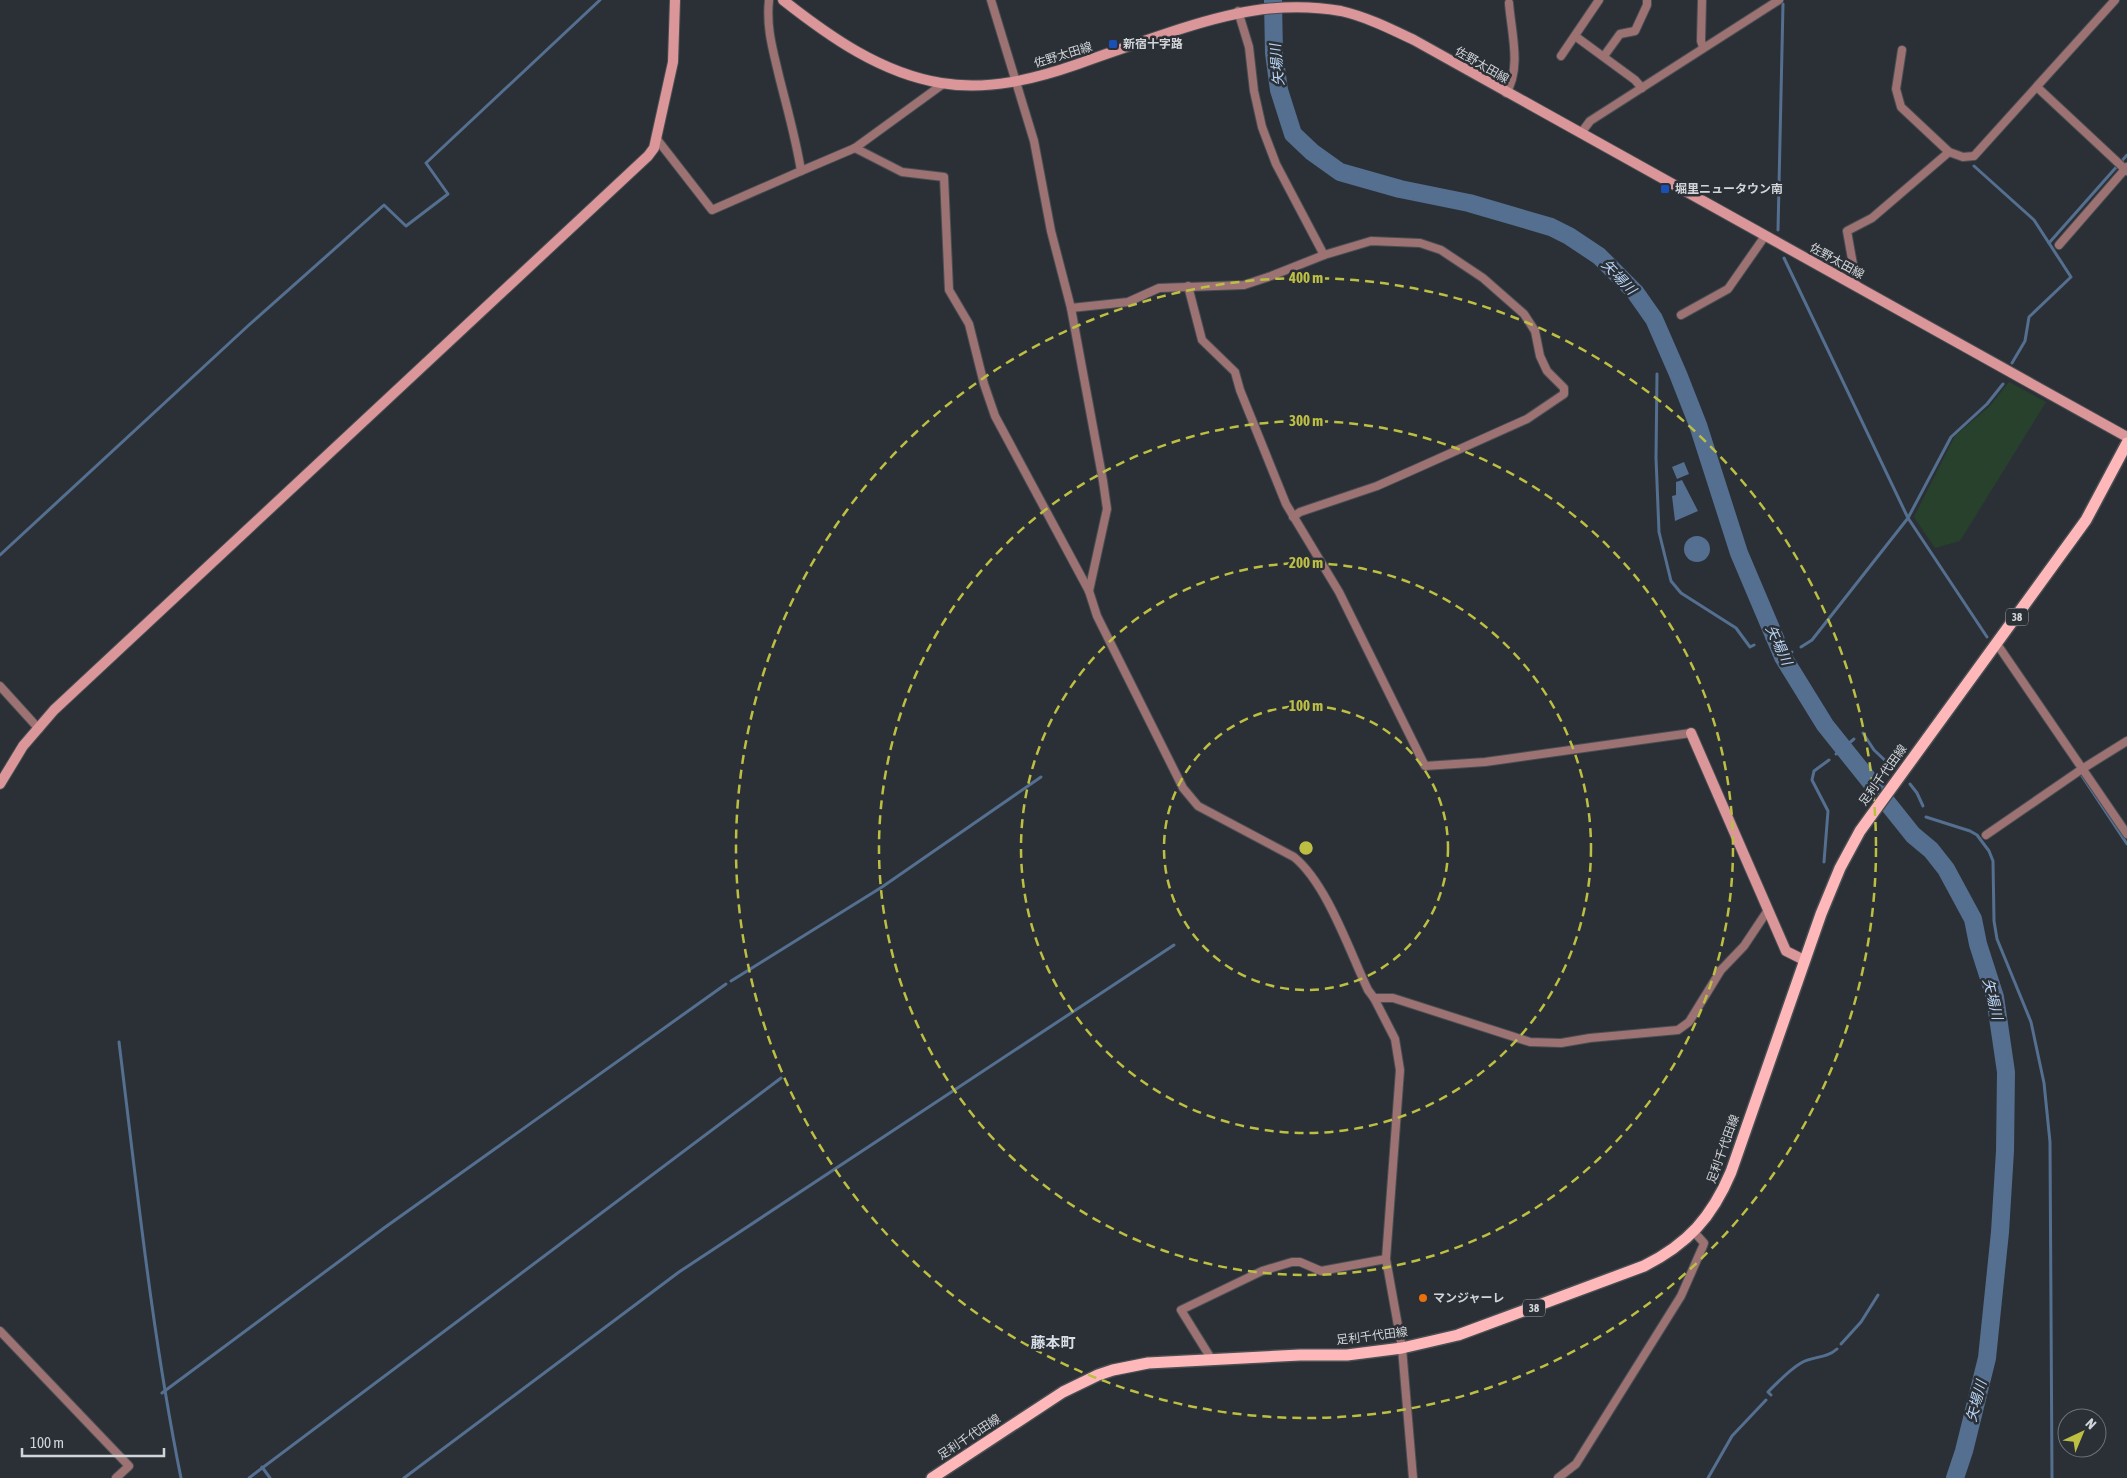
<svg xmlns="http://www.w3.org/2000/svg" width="2127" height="1478" viewBox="0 0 2127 1478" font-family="'Asap Condensed','Noto Sans JP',sans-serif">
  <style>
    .green { fill: #28412c }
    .water { fill: #546f90 }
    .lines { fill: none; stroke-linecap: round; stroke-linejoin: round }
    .stream { stroke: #546f90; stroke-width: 3 }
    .river { stroke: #546f90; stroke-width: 18 }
    .street-casing { stroke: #494e53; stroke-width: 10 }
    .secondary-casing { stroke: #494e53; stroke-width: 12 }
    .primary-casing { stroke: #494e53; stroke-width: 14 }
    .street { stroke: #9d7273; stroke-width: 8 }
    .secondary { stroke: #da9698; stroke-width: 10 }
    .primary { stroke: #ffb8ba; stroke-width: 11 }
    .ring { fill: none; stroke: #bdbf43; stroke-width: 2.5; stroke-dasharray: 9 6 }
    .transit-dot { fill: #1a4fb4; stroke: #2b3036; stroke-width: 2 }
    .food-dot { fill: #e8710a; stroke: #2b3036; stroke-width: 2 }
    .labels { text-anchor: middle; stroke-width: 5; stroke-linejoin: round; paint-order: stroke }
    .shield { fill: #2b3036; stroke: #9fa4a8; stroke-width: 1 }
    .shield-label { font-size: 11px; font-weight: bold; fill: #d1d5d9 }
    .poi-label { font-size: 12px; font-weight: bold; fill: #d1d5d9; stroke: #2b3036; text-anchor: start }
    .street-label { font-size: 12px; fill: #d1d5d9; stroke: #2b3036 }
    .water-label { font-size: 14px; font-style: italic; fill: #bbd6f7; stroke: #2b3036 }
    .quarter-label { font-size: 15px; font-weight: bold; fill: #d7dee6; stroke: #2b3036 }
    .centre { fill: #bdbf43; stroke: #2b3036; stroke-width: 2.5 }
    .ring-label { font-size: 15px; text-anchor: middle; font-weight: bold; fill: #bdbf43; stroke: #2b3036; stroke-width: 5; stroke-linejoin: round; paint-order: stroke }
  </style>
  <rect width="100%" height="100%" fill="#2b3036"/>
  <path class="green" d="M2009,382L2046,402L1960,541L1935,548L1914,517L1955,436L1990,406Z"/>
  <g class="water">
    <path d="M1684,462L1689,474L1677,479L1672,467Z"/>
    <path d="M1682,480L1698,511L1675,521L1672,496L1676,495V482Z"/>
    <circle cx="1697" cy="549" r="13"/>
  </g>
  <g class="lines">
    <g class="stream">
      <path d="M1974,166L2034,220L2071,277L2029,317L2025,341L2012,363"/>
      <path d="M1778,230L1783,4"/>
      <path d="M2049,243L2127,155"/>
      <path d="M1784,258L1908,518L1987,637"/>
      <path d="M1657,374L1656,458L1659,532L1671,581L1681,593L1736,628L1750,647L1754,645"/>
      <path d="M0,555L250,324L384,205L406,226L448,194L426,163L600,0"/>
      <path d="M1767,639L1774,636"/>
      <path d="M1801,647L1812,640L1908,518L1951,437L1987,404L2003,384"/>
      <path d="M1783,657L1792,652"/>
      <path d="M1863,733L1874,750L1890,765"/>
      <path d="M1836,754L1854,739"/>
      <path d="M2082,776L2127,844"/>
      <path d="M1910,784L1917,793L1923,806"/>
      <path d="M1926,817L1970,831L1977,835L1989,851L1993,861L1994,921L1997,939L2031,1022L2044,1083L2050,1142L2052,1478"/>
      <path d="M1824,862L1828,811L1812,780L1814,771L1829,760"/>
      <path d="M731,981L882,887L1041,777"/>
      <path d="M119,1042C137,1188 152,1334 181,1478"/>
      <path d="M1841,1344L1861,1322L1878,1295"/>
      <path d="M162,1393L384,1228L726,984"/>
      <path d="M1771,1395L1768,1392C1778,1382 1789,1370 1801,1363C1812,1356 1826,1359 1837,1349"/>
      <path d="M262,1467L270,1478"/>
      <path d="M249,1478L781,1078"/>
      <path d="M404,1478L679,1272L1174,945"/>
      <path d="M1708,1478L1732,1436L1766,1400"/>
    </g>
    <path class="river" d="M1273,0L1274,53L1279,90L1293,134L1312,152L1340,172L1400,189L1469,203L1551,227L1569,236L1599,256L1635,292L1654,319L1678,374L1698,425L1739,553L1783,657L1825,725L1913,835L1931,850L1946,869L1973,919L1978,944L1995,997L2006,1072L2005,1151L2000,1232L1987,1358L1964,1451L1955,1478"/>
    <defs>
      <g id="street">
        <path d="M991,0L1034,141L1051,231L1071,308L1103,481L1107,509L1089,591"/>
        <path d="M1702,0L1701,41L1703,47"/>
        <path d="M1238,11L1249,47L1254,91L1262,127L1276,164L1324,255"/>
        <path d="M1575,36L1635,80L1642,88"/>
        <path d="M1902,50L1896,89L1901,107L1949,152L1963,157L1974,156L2115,0"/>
        <path d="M1561,56L1599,0"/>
        <path d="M1604,56L1620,34L1635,31L1647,5V0"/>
        <path d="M2038,88L2127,171"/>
        <path d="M1506,93C1522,68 1511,31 1509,3"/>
        <path d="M1581,133L1590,121L1779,0"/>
        <path d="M656,138L712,210L801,171C796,139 787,108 779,76C773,50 766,28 769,0"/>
        <path d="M855,148L902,172L944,177L949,290L969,324L984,384L995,416L1089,591L1097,616L1183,788L1198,806L1294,857C1327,884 1349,950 1368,990L1374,998L1395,1039L1400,1070L1386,1259L1402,1348L1413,1478"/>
        <path d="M801,171L855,148L943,84"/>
        <path d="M2059,245L2127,167"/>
        <path d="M1188,286L1202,340L1235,372L1240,390L1286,504L1339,592L1425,766L1485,762L1691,733"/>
        <path d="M1857,287L1847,231L1872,218L1949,152"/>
        <path d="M1071,308L1128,302L1159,288L1244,285L1271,276L1324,255L1371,241L1420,243L1441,250L1483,278L1524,314L1535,331L1540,356L1547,371L1564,388V394L1527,419L1422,466L1377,486L1300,512L1293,517"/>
        <path d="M1681,315L1728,289L1765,236"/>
        <path d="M1997,644L2127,834"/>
        <path d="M0,686L39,729"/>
        <path d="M1986,835L2082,769L2127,741"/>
        <path d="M1374,998H1393L1530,1042L1561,1043L1590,1038L1678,1030L1689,1022L1721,970L1744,946L1768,910"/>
        <path d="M0,1331L129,1466L116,1478"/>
        <path d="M1212,1360L1181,1310L1262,1271L1292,1262H1300L1321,1271L1386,1259"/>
        <path d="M1558,1478L1576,1464L1681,1296L1703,1246L1704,1243L1694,1232"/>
      </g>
      <g id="secondary">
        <path d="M783,0C830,37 881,73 941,83C988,91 1035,79 1078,64C1108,53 1138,43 1168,33C1225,14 1279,0 1341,11C1367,17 1391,29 1414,40L2127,437"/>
        <path d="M1691,733L1786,951L1804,960"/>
        <path d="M0,784L23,746L54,710L648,156L654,148L673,62L675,0"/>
      </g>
      <path id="primary" d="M932,1478L1063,1392L1098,1375L1113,1370L1148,1363L1300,1355H1347L1402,1348L1458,1335L1644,1266C1688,1244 1712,1217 1731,1172L1821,914L1840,868L1860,831L2086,520L2127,443"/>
    </defs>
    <use href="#street" class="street-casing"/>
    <use href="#secondary" class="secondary-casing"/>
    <use href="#primary" class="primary-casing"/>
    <use href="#street" class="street"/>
    <use href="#secondary" class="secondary"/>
    <use href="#primary" class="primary"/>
  </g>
  <g class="ring">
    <circle cx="1306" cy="848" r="142"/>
    <circle cx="1306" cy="848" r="285"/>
    <circle cx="1306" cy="848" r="427"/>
    <circle cx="1306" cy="848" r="570"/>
  </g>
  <g class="transit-dot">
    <rect x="1108" y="39" width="10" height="10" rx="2.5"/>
    <rect x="1660" y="184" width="10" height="10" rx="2.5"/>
  </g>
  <circle class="food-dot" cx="1423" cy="1298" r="5"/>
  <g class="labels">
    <g class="shield">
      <rect x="2006" y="608.5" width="22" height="17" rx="4"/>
      <rect x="1523" y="1299.5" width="22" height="17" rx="4"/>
    </g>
    <g class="shield-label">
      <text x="2017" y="621">38</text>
      <text x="1534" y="1312">38</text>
    </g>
    <g class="poi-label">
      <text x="1123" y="48">新宿十字路</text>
      <text x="1675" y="193">堀里ニュータウン南</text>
      <text x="1433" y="1302">マンジャーレ</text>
    </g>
    <g class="street-label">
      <text transform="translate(1063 55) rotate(-17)" y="4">佐野太田線</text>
      <text transform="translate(1482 65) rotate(30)" y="4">佐野太田線</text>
      <text transform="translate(1837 261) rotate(29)" y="4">佐野太田線</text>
      <text transform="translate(1883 775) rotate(-54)" y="4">足利千代田線</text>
      <text transform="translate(1723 1149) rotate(-70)" y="4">足利千代田線</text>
      <text transform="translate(1372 1336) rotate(-7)" y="4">足利千代田線</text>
      <text transform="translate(969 1437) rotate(-33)" y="4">足利千代田線</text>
    </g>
    <g class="water-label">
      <text transform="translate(1277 65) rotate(-95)" y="5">矢場川</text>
      <text transform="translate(1619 277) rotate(46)" y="5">矢場川</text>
      <text transform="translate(1779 645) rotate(65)" y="5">矢場川</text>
      <text transform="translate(1993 999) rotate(76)" y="5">矢場川</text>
      <text transform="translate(1976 1401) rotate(-75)" y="5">矢場川</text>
    </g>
    <g class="quarter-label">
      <text x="1053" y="1348">藤本町</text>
    </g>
  </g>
  <circle cx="1306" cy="848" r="8" class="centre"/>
  <g class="ring-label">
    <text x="1306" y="283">400 m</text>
    <text x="1306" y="426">300 m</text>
    <text x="1306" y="568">200 m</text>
    <text x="1306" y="711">100 m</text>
  </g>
  <g transform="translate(2082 1433) rotate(44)"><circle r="24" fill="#2b3036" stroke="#6d7277"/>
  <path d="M0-4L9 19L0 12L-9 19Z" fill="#bdbf43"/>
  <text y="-8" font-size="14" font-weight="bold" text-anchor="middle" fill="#d1d5d9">N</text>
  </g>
  <path d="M22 1448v8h142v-8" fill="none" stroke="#d1d5d9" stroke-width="2.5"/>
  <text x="30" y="1448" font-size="15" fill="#d1d5d9" stroke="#2b3036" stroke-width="4" paint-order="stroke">100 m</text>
</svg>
